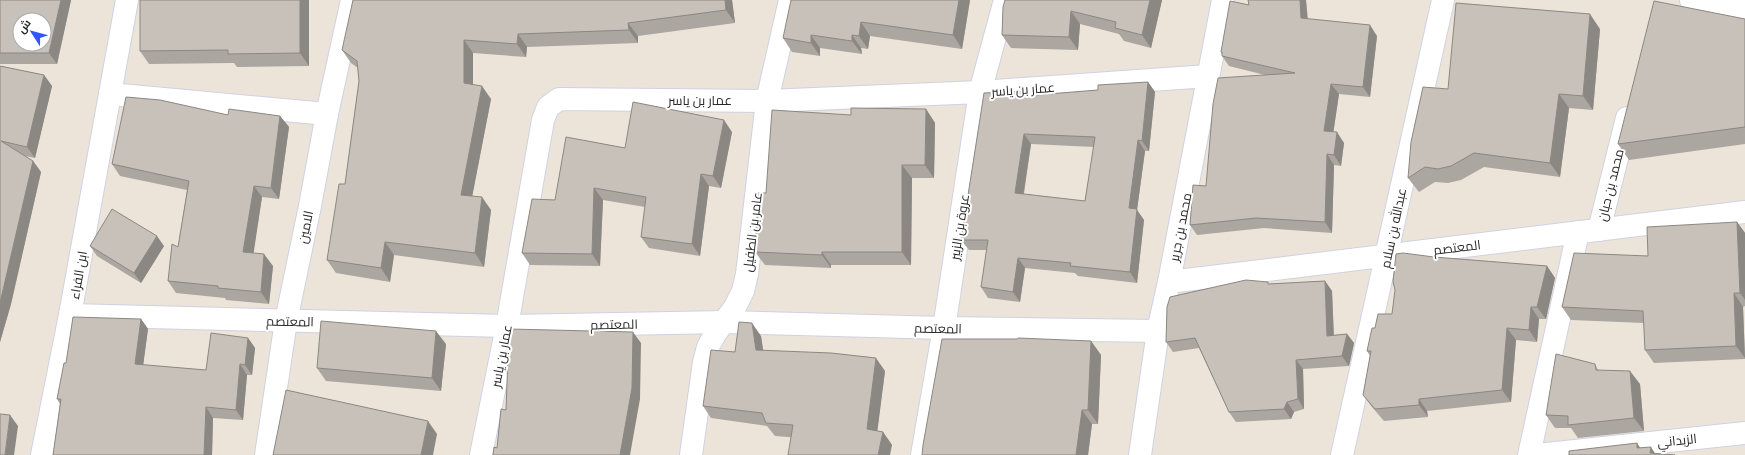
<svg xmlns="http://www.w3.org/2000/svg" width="1745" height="455" viewBox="0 0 1745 455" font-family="'Exo 2',Cairo,sans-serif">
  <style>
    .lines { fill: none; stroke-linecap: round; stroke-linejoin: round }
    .street-casing { stroke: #ced2e3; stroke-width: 24 }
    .street { stroke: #fff; stroke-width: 22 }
    .wall { fill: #aba69f; fill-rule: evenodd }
    .shaded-wall { fill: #8b8782 }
    .building { fill: #c7c1b9; stroke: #8b8782; fill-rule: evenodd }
    .labels { text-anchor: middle; stroke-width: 4; stroke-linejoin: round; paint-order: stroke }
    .street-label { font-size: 13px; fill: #282828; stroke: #fff }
  </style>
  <rect width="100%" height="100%" fill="#ece4d9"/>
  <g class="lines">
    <defs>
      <g id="street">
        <path d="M1691,0L1745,8"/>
        <path d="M110,94L327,114"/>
        <path d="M1599,230L1627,118"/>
        <path d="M1169,282L1745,212"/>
        <path d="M70,315L507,326L725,322L944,328L1158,331"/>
        <path d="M42,455L70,315L127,0"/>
        <path d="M266,455L286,321L310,206L327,114L352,0"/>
        <path d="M481,455L507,326L543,120L548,107L559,99L767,101L980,92L1208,76"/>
        <path d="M691,455L704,362L708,347L715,334L735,307L743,291L747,274L767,101L790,0"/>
        <path d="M922,455L944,328L980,92L1005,0"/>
        <path d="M1140,455L1158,331L1169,282L1223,0"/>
        <path d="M1342,455L1443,0"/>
        <path d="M1529,455L1578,232"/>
        <path d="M1537,455L1745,433"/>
      </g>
    </defs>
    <use href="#street" class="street-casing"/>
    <use href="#street" class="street"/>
  </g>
  <g class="wall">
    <path d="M0,0H71L57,64H0Z"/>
    <path d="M140,0H309V66L237,67L234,63L149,64L140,51Z"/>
    <path d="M732,0L735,23L638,36V43L527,47L526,57L473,53V84L491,99L472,196L491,210L484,267L394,255L390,282L336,273L327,260L345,184L359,81L358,68L351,63L342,50Z"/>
    <path d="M970,0L962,49L870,36L868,49L861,48L862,54L820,48V56L792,52L783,38Z"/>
    <path d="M1005,0H1162L1151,48L1124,41L1119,34L1080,24L1078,50L1011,48L1002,35Z"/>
    <path d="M1248,0H1306L1308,19L1377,36L1370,97L1339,94L1333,132L1344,143L1341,166L1334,165L1332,233L1264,228L1197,235L1190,225L1206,186L1265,75L1229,66L1222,56V54L1221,52L1249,5Z"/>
    <path d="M1745,19V144L1629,160L1618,144Z"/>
    <path d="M1600,29L1593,110L1569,108L1560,177L1484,167L1461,180L1448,183L1435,182L1419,192L1408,178L1448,89Z"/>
    <path d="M0,66L44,75L52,86L35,158L25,156L33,161L41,172L11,304L0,342Z"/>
    <path d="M1148,82L1155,92L1149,151H1145L1137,210L1144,220L1137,283L1078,276L1075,273L1025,268L1020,302L988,298L981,287L987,250H969L961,240L1028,96L1098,90ZM1031,144L1094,147L1085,201L1024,194Z"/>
    <path d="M926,109L935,123L934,178H912L911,265H831V268L765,265L755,252L766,193L851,115Z"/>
    <path d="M228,115L280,116L289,127L279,199L262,197L253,253L273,266L269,304L226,300L225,298L176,293L168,281L178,247L187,190L120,176L112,164Z"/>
    <path d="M732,132L721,188L709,186L700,256L649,248L641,237L645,207L603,200L600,266L530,265L522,253L625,148Z"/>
    <path d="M1737,222L1745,233V306L1743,307L1745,359L1654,363L1645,350L1644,323L1571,320L1562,307L1648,256Z"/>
    <path d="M90,246H164L141,283L97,256Z"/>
    <path d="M1434,257L1547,266L1555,278L1546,319H1539L1537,342L1516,340L1511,402L1427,411L1428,417L1384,421L1372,407L1363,395L1370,356L1367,351L1375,328L1392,314Z"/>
    <path d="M1325,281L1332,291L1334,335L1347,334L1354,343L1349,366L1303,369L1304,409L1294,412L1291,419L1236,422L1229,412L1199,348L1173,352L1166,342L1270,284Z"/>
    <path d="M141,319L148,329L143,365L206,370L248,338L255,348L252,375H247L243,420L213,418L212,455H53L60,404L57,399L66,363Z"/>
    <path d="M761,336L763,350L885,371L877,431L883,432L892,445L775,436L767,426L711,418L703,406L735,352Z"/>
    <path d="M1091,341L1101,355L1098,424H1092L1088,455H922Z"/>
    <path d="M446,344L441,391L326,381L317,368Z"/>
    <path d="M1595,364L1598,370L1640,384L1644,431L1578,438L1571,428H1555L1546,415Z"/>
  </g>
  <g class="shaded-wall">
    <path d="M61,0H71L57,64L49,53Z"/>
    <path d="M300,0H309V66L300,53Z"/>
    <path d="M725,0H732L735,23L726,10Z"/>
    <path d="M959,0H970L962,49L953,35Z"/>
    <path d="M1150,0H1162L1151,48L1142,35Z"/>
    <path d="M1300,0H1306L1308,28L1301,18Z"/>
    <path d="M1071,11L1080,24L1078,50L1069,37Z"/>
    <path d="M1590,14L1600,29L1593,110L1583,96Z"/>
    <path d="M861,22L870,36L868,49L859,36Z"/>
    <path d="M628,23L638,36V43L629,30Z"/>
    <path d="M1370,25L1377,36L1370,97L1363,87Z"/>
    <path d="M518,34L527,47L526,57L517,44Z"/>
    <path d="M811,35L820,48V56L811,43Z"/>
    <path d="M852,35L861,48L862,54L852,41Z"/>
    <path d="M464,40L473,53V96L464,83Z"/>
    <path d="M44,75L52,86L35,158L27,147Z"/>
    <path d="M1148,82L1155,92L1149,151L1142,141Z"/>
    <path d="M1331,84L1339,94L1332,142L1324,131Z"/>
    <path d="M482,86L491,99L470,208L461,195Z"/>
    <path d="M1024,91L1031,101L1023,96Z"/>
    <path d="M1559,94L1569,108L1560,177L1550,163Z"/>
    <path d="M926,109L935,123L934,178L925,165Z"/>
    <path d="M280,116L289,127L279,199L271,188Z"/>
    <path d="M724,120L732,132L721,188L713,176Z"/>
    <path d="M1337,132L1344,143L1341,166L1334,155Z"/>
    <path d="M1024,134L1031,144L1022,203L1015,193Z"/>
    <path d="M1138,140L1145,151L1137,210L1144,220L1137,283L1130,272L1129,208Z"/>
    <path d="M1327,154L1334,165L1332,233L1325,222Z"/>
    <path d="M33,161L41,172L11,304L0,342V303Z"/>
    <path d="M902,165L912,178L911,265L902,252Z"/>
    <path d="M701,174L709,186L700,256L692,244Z"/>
    <path d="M254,186L262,197L252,264L243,252Z"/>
    <path d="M594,188L603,200L600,266L592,254Z"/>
    <path d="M482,197L491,210L484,267L475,253Z"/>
    <path d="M1737,222L1745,233V300L1740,293Z"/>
    <path d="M157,236L164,246L141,283L134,273Z"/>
    <path d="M385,242L394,255L390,282L381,268Z"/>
    <path d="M822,252L831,265V268L822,255Z"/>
    <path d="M264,254L273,266L269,304L261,292Z"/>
    <path d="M1018,258L1025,268L1020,302L1013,292Z"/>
    <path d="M1547,266L1555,278L1546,319L1537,307Z"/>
    <path d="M1325,281L1332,291L1334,345L1327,336Z"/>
    <path d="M1734,293L1743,307L1745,358L1736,346Z"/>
    <path d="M1531,307L1539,319L1537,342L1529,330Z"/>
    <path d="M141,319L148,329L142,374L135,364Z"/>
    <path d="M752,323L761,336L765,363L756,350Z"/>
    <path d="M1507,328L1516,340L1511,402L1502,390Z"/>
    <path d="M436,331L446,344L441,391L432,378Z"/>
    <path d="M633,332L641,343L640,399L630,455H620Z"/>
    <path d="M1347,334L1354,343L1349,366L1342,356Z"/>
    <path d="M248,338L255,348L252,375L245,365Z"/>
    <path d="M1091,341L1101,355L1098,424L1088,410Z"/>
    <path d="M876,358L885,371L876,442L867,429Z"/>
    <path d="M1296,360L1303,369L1304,409L1298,399Z"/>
    <path d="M240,364L247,375L243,420L236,410Z"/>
    <path d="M1630,371L1640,384L1644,431L1634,418Z"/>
    <path d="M1419,399L1427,411L1428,417L1419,405Z"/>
    <path d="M1287,402L1294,412L1291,419L1284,409Z"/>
    <path d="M206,407L213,418L212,455H204Z"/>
    <path d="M1082,410L1092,424L1088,455H1076Z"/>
    <path d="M10,415L18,426L14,455H5Z"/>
    <path d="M428,421L437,434L433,455H421Z"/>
    <path d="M883,432L892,445L890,455H878Z"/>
    <path d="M1637,443L1645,455L1637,448Z"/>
    <path d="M1651,447L1656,455L1650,453Z"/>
  </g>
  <g class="building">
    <path d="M0,0H61L49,53H0ZM20,20H44V44H20Z"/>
    <path d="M140,0H300V53L228,54V50L140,51Z"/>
    <path d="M353,0H725L726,10L628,23L629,30L518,34L517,44L464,40V83L482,86L461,195L482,197L475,253L385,242L381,268L327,260L339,184H345L359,81L357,61L342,50Z"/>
    <path d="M791,0H959L953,35L861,22L859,36L852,35V41L811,35V43L783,38Z"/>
    <path d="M1005,0H1150L1142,35L1115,28L1116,22L1071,11L1069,37L1002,35L1003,7Z"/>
    <path d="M1248,0H1300L1301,18L1370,25L1363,87L1331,84L1324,131L1337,132L1334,155L1327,154L1325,222L1256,218L1190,225L1193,185L1206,186L1213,104L1218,78L1295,73L1222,56V52H1221L1230,1L1249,5Z"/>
    <path d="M1654,1L1745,19V127L1618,144Z"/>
    <path d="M1456,3L1590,14L1583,96L1559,94L1550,163L1474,153L1451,166L1438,169L1425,167L1408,178L1411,142L1423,87L1448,89Z"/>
    <path d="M0,66L44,75L27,147L1,141L33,161L0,303Z"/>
    <path d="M1148,82L1142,141L1138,140L1129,208L1137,209L1130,272L1070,266L1071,263L1018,258L1013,292L981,287L988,240H961L984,93L1024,91L1023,96L1098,90V85ZM1024,134L1095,137L1085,201L1015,193Z"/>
    <path d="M126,97L160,100L228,115L229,109L280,116L271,188L254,186L243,252L264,254L261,292L218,288V286L168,281L172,244L178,247L189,181L112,164Z"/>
    <path d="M633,102L724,120L713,176L701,174L692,244L641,237L646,197L594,188L592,254L522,253L532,199L555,200L566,137L625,148Z"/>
    <path d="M851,108L926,109L925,165H902V252H822V255L755,252L758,197V193H766L772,110L851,115Z"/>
    <path d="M112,209L157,236L134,273L90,246Z"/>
    <path d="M1737,222L1740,293H1734L1736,346L1645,350L1643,311L1562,307L1574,253L1648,256L1647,227Z"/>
    <path d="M1403,253L1434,257L1547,266L1537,307H1531L1529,330L1507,328L1502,390L1419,399V405L1375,409L1363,395L1371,351H1367L1372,328H1375L1378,314H1392L1395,290L1393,282L1396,254Z"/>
    <path d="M1246,280L1268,282V284L1325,281L1327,336L1347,334L1342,356L1296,360L1298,399L1287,402L1284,409L1229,412L1195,338L1166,342L1167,307L1170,297Z"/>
    <path d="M73,317L141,319L135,364L206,370L211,333L248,338L245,365L240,364L236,410L206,407L204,455H53L61,399H57L64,363H66Z"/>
    <path d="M321,321L436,331L432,378L317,368Z"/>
    <path d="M739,322L752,323L756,350L831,353L876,358L867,429L883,432L878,455H788L793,425L766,423L762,413L703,406L711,350L735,352Z"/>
    <path d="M509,329L633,332L632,388L620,455H493L494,447L497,448L501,409L506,410Z"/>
    <path d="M1018,338L1091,341L1088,410H1082L1076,455H922L923,445L942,339H1018Z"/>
    <path d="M1556,354L1595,364L1596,370L1630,371L1634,418L1568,425V416L1546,415Z"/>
    <path d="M286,390L428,421L421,455H273Z"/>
    <path d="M0,414L10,415L5,455H0Z"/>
    <path d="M1637,443V448L1651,447L1650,453L1675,455H1569V451Z"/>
  </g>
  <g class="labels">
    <g class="street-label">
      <text transform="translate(1023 89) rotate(-4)" y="5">عمار بن ياسر</text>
      <text x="700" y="105">عمار بن ياسر</text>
      <text transform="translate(1610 185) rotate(-76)" y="5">محمد بن حبان</text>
      <text transform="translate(305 227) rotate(-78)" y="5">الامين</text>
      <text transform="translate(959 227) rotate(-81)" y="5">عروة بن الزبير</text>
      <text transform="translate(1180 227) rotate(-79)" y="5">محمد بن جرير</text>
      <text transform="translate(1393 228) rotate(-78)" y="5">عبدالله بن سلام</text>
      <text transform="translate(752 232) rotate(-83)" y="5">عامر بن الطفيل</text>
      <text transform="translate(1457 247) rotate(-7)" y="5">المعتصم</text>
      <text transform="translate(78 275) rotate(-80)" y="5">ابن الفراء</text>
      <text transform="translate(290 321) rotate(1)" y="5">المعتصم</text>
      <text transform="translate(614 324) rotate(-1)" y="5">المعتصم</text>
      <text transform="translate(938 328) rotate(1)" y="5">المعتصم</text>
      <text transform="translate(501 356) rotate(-79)" y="5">عمار بن ياسر</text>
      <text transform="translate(1677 440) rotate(-6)" y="5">الزبداني</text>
    </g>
  </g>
  <g transform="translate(32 32) rotate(306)"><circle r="19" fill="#ffffff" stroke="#a9a9a9"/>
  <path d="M0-3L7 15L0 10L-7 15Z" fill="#3355ff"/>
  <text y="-6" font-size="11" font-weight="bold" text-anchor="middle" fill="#282828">ش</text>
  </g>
</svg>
